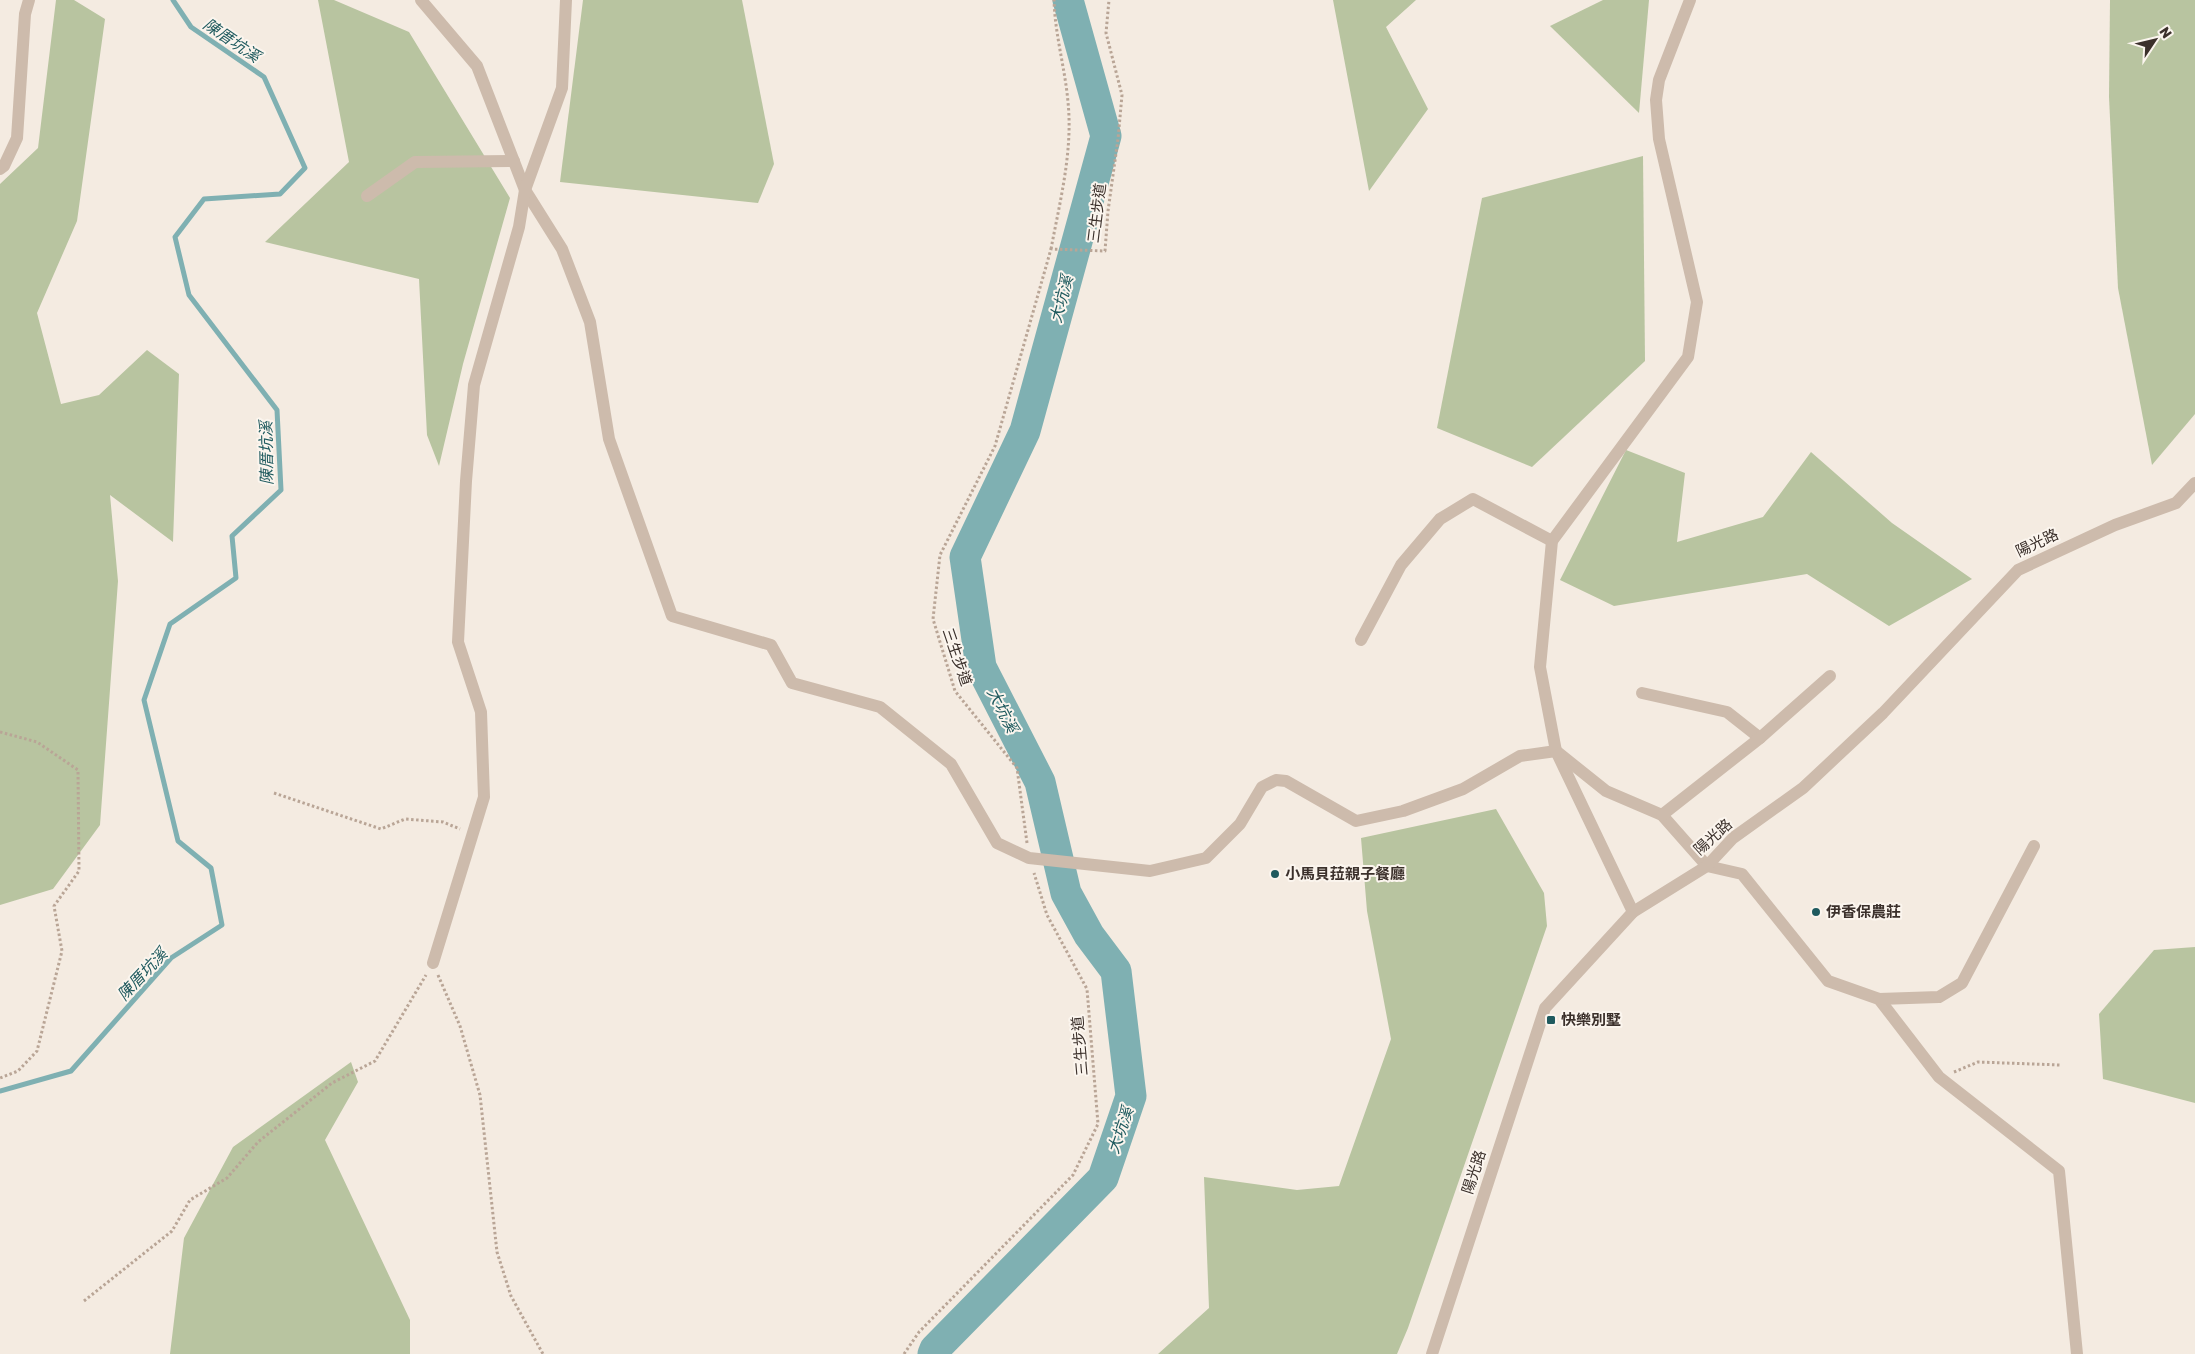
<svg xmlns="http://www.w3.org/2000/svg" width="2195" height="1354" viewBox="0 0 2195 1354" font-family="Rubik,'Noto Sans TC',sans-serif">
  <style>
    .green { fill: #b8c4a0 }
    .lines { fill: none; stroke-linecap: round; stroke-linejoin: round }
    .stream { stroke: #7fb0b2; stroke-width: 5 }
    .river { stroke: #7fb0b2; stroke-width: 31 }
    .path { stroke: #b9a596; stroke-width: 3; stroke-dasharray: 2.5 2.5; stroke-linecap: butt }
    .minor { stroke: #cdbbac; stroke-width: 12 }
    .poi-dot { fill: #1f5a5e; stroke: #fbf5ee; stroke-width: 2 }
    .labels { text-anchor: middle; stroke-width: 4; stroke-linejoin: round; paint-order: stroke }
    .street-label { font-size: 15px; fill: #3b302b; stroke: #fbf5ee }
    .poi-label { font-size: 15px; font-weight: bold; fill: #3b302b; stroke: #fbf5ee; text-anchor: start }
    .water-label { font-size: 16px; font-style: italic; fill: #1f5a5e; stroke: #fbf5ee }
  </style>
  <rect width="100%" height="100%" fill="#f4ebe1"/>
  <g class="green">
    <path d="M56,0H74L105,19L77,221L37,313L61,404L99,395L147,350L179,374L173,542L110,495L118,581L100,825L53,889L0,905V184L38,148Z"/>
    <path d="M318,0H334L409,32L510,198L463,364L439,466L427,435L419,279L265,242L349,162Z"/>
    <path d="M583,0H742L774,164L758,203L560,182Z"/>
    <path d="M1333,0H1416L1386,27L1428,109L1369,191Z"/>
    <path d="M1603,0H1649L1639,113L1550,26Z"/>
    <path d="M2110,0H2195V414L2152,465L2118,288L2109,97Z"/>
    <path d="M1643,156L1645,361L1532,467L1437,428L1482,198Z"/>
    <path d="M1626,450L1685,473L1677,542L1763,517L1811,452L1892,523L1972,579L1889,626L1807,574L1614,606L1560,580Z"/>
    <path d="M1496,809L1544,893L1547,926L1408,1328L1397,1354H1158L1209,1308L1204,1177L1297,1190L1339,1186L1391,1039L1367,911L1361,838Z"/>
    <path d="M2195,947V1103L2103,1079L2099,1014L2154,950Z"/>
    <path d="M351,1062L358,1082L325,1140L410,1320V1354H170L184,1238L233,1147Z"/>
  </g>
  <g class="lines">
    <path class="stream" d="M0,1091L71,1071L171,958L222,925L211,868L178,841L144,700L170,624L236,578L232,536L281,490L277,410L189,295L175,237L204,199L280,194L305,168L264,77L191,27L173,0"/>
    <path class="river" d="M933,1354L935,1349L1103,1178L1131,1096L1116,971L1089,935L1066,893L1040,782L981,667L965,557L1025,431L1106,136L1068,0"/>
    <g class="path">
      <path d="M1051,249C1060,201 1073,151 1068,102C1065,68 1055,35 1054,0"/>
      <path d="M0,732L37,742L78,770L79,871L54,906L62,951L37,1051L18,1071L0,1078"/>
      <path d="M274,793L381,829L405,819L443,822L460,829"/>
      <path d="M1027,843L1017,768L955,691L933,619L940,555L995,446L1051,249L1105,251L1108,211L1118,139L1122,95L1106,33L1109,0"/>
      <path d="M438,975L460,1026L480,1095L497,1252L511,1296L543,1354"/>
      <path d="M1954,1072L1978,1062L2060,1065"/>
      <path d="M84,1301L172,1231L190,1200L227,1178L258,1142L332,1083L375,1061L426,975"/>
      <path d="M904,1354L919,1332L1073,1175L1098,1124L1087,989L1047,915L1034,873"/>
    </g>
    <g class="minor">
      <path d="M421,0L477,66L525,190L562,249L590,322L609,439L672,616L771,645L792,683L880,707L951,764L997,843L1029,858L1150,871L1206,858L1240,824L1262,787L1276,780L1286,781L1356,821L1403,811L1463,789L1520,756L1556,751L1606,791L1662,815L1707,866L1742,874L1828,981L1879,999L1939,1077L2059,1171L2077,1354"/>
      <path d="M0,169L4,166L17,138L25,14L29,0"/>
      <path d="M367,196L415,162L514,161"/>
      <path d="M1361,640L1401,565L1440,519L1473,499L1552,541"/>
      <path d="M1642,693L1727,712L1760,738"/>
      <path d="M1662,815L1760,738L1830,676"/>
      <path d="M1633,912L1556,751L1540,667L1552,541L1688,357L1697,302L1659,139L1656,100L1659,80L1690,0"/>
      <path d="M433,963L484,797L481,712L458,642L466,481L474,385L519,227L525,190L562,88L566,0"/>
      <path d="M1879,999L1939,997L1962,983L2034,846"/>
      <path d="M1432,1354L1545,1008L1633,912L1707,866L1733,838L1803,788L1883,713L2018,570L2115,525L2176,503L2195,483"/>
    </g>
  </g>
  <g class="poi-dot">
    <circle cx="1275" cy="874" r="5"/>
    <circle cx="1816" cy="912" r="5"/>
    <rect x="1546" y="1015" width="10" height="10" rx="2.5"/>
  </g>
  <g class="labels">
    <g class="street-label">
      <text transform="translate(1097 213) rotate(-83)" y="5">三生步道</text>
      <text transform="translate(2037 543) rotate(-25)" y="5">陽光路</text>
      <text transform="translate(957 657) rotate(71)" y="5">三生步道</text>
      <text transform="translate(1713 837) rotate(-42)" y="5">陽光路</text>
      <text transform="translate(1080 1046) rotate(-95)" y="5">三生步道</text>
      <text transform="translate(1474 1172) rotate(-72)" y="5">陽光路</text>
    </g>
    <g class="poi-label">
      <text x="1285" y="879">小馬貝菈親子餐廳</text>
      <text x="1826" y="917">伊香保農莊</text>
      <text x="1561" y="1025">快樂別墅</text>
    </g>
    <g class="water-label">
      <text transform="translate(232 40) rotate(34)" y="6">陳厝坑溪</text>
      <text transform="translate(1061 299) rotate(-75)" y="6">大坑溪</text>
      <text transform="translate(266 453) rotate(-91)" y="6">陳厝坑溪</text>
      <text transform="translate(1003 710) rotate(63)" y="6">大坑溪</text>
      <text transform="translate(142 974) rotate(-47)" y="6">陳厝坑溪</text>
      <text transform="translate(1120 1130) rotate(-71)" y="6">大坑溪</text>
    </g>
  </g>
  <g transform="translate(2155 40) rotate(55)" stroke="#fbf5ee" stroke-width="4" paint-order="stroke">
  <path d="M0-4L9 19L0 12L-9 19Z" fill="#3b302b"/>
  <text y="-8" font-size="14" font-weight="bold" text-anchor="middle" fill="#3b302b">N</text>
  </g>
</svg>
